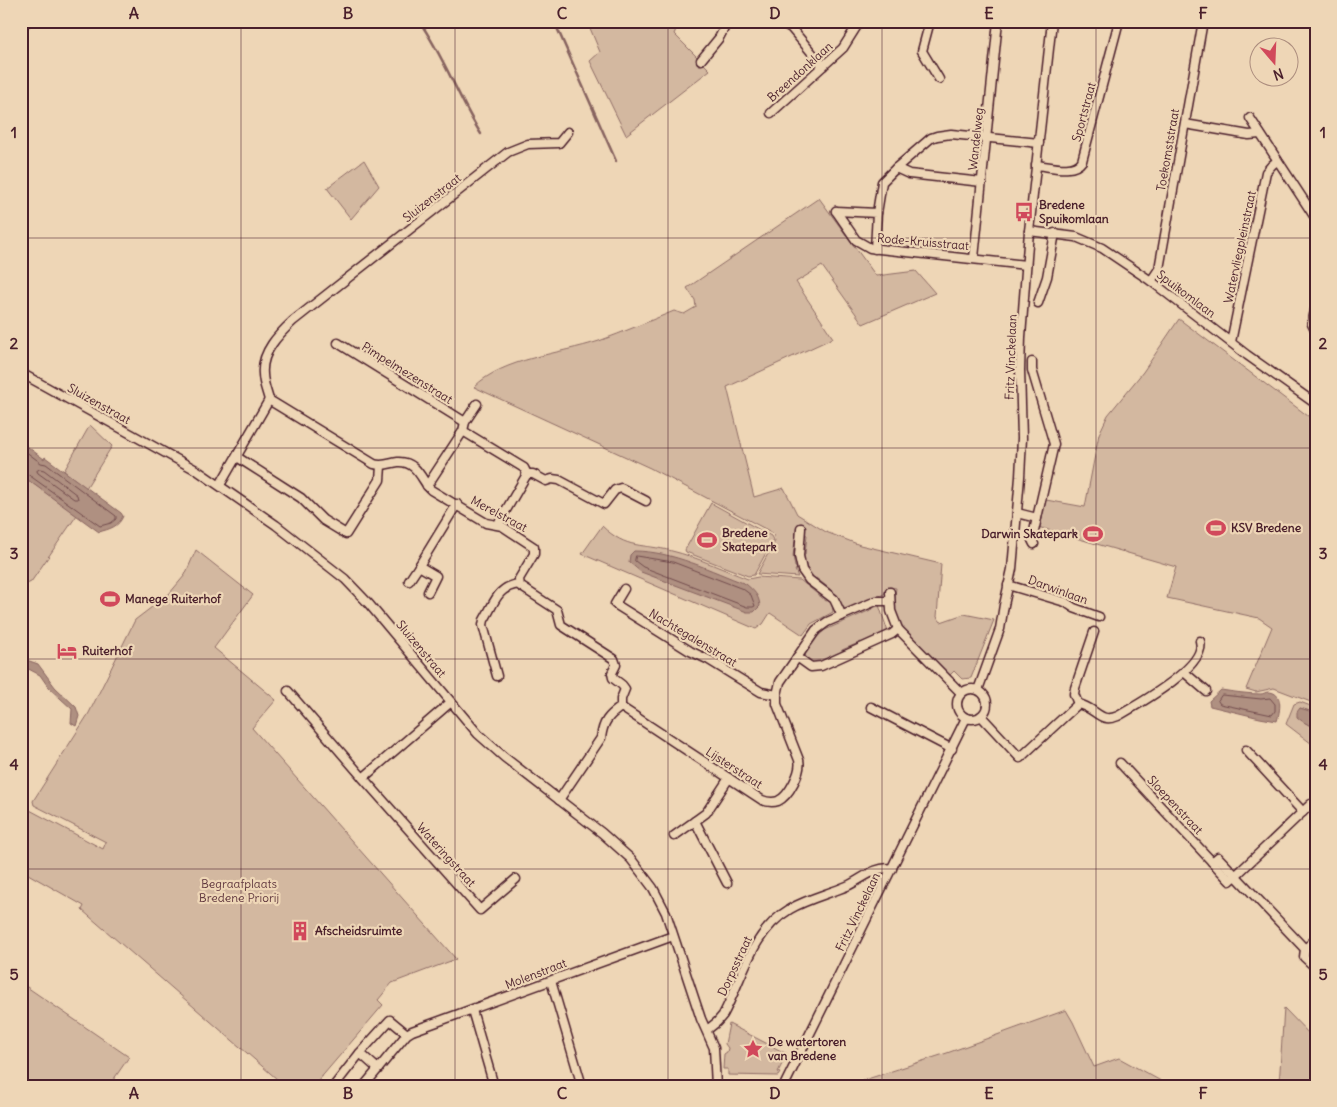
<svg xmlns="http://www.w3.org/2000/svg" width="1337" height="1107" viewBox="0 0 1337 1107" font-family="Delius,sans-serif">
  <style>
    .green { fill: #d3b8a0; stroke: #8e6c66 }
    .water { fill: #af9081; stroke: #87635f }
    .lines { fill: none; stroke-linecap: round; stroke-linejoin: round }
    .shore { stroke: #724c4d; stroke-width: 1 }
    .stream { stroke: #87635f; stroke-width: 2.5 }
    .minor-casing { stroke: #4a1f2b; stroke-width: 11 }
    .minor { stroke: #eed6b6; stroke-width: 8 }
    .grid { fill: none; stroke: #4a1f2b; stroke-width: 1; stroke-opacity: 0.55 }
    .labels { text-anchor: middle; stroke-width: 4.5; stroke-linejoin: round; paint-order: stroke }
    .street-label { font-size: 12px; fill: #4a1f2b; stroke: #eed6b6 }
    .poi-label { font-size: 12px; font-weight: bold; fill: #4a1f2b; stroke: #eed6b6; text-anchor: start }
    .park-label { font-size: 12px; fill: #5f363d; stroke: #eed6b6 }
    .neatline { fill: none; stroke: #4a1f2b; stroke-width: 2 }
    .grid-label { font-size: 16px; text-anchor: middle; font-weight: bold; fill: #4a1f2b }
  </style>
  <rect width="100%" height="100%" fill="#eed6b6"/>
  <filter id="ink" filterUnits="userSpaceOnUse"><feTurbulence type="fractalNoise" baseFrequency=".02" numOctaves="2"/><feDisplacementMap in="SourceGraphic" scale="10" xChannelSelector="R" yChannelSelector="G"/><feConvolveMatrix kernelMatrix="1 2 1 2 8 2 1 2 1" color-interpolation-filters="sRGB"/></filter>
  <g filter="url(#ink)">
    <g class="green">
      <path d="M587,21H680L674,34L710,70L626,135L590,61L600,52Z"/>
      <path d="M364,160L379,186L351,219L327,188Z"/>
      <path d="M819,198L876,276L916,271L935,293L863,324L822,266L796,282L833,338L727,387L754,497L784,488L797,514L826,532L860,545L941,564L937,617L941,622L964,614L994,620L971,678L962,679L954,671L950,675C933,659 900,635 895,611C894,603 895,595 896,588L888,587L884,594L848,610L840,606L830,589L816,578L814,580C806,572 803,566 803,555H805L807,535L804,534L805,527L798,526L797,533H796L793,556L795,567H796L798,569L795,570L798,577L757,574L775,541L773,533L650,468L474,387C503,358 560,354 599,341C624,332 649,321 674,311L684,314L696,307L695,300L687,288Z"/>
      <path d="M1179,319L1316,422V704L1274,688L1256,692L1246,689L1272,627L1259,618L1167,598L1176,567L1038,527L1046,500L1085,507L1099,434L1108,415L1143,372Z"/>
      <path d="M90,425L112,446L86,488L64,471Z"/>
      <path d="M21,475L77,515L31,582L21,587Z"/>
      <path d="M711,503L771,536L773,540L754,575L748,576L686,552L685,550Z"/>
      <path d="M602,526C627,550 642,543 672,551C697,557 724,570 748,579L758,577L800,580L826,601L829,600L832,604L833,612L811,624L803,635L770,613L763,624L756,629L582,554Z"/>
      <path d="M196,550L253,595L214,648L276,700L252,728L456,959L392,983L378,1000L383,1005L318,1081L319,1082L316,1086H285L82,910L84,906L21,870V819L26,808L103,849L106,842L34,805L33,801L89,713L135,620L169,594L185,575Z"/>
      <path d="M879,605L888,632L863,644L861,642L842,650V653L822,663L813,664L806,659L805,652L806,653L816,638L825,630L873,609V606Z"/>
      <path d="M1300,702L1316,708V713L1300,708L1302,721L1316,729V747L1286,724L1294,704Z"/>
      <path d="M21,983L129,1057L109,1086H21Z"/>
      <path d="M1284,1008L1316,1041V1086H1279Z"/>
      <path d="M1066,1010L1073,1022L1094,1067L1119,1058L1170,1086H940L932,1084L931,1086H846L947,1053Z"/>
      <path d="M729,1024L787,1054L778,1072L780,1073L778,1076L728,1075V1069H723L724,1054L727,1052L728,1048L725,1044Z"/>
    </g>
    <g class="water">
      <path d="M21,442L44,459L45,457L121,513L123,516C119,527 109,529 99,532L21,475Z"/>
      <path d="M634,551C673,551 711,571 746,584C754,591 759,595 760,606L754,612H747L641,572L629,562L630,555Z"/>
      <path d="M21,658L38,664L55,687L76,707L79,716L76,726L71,723L72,709L49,688L40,675L21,665Z"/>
      <path d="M1221,690C1234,692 1248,694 1261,694C1263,694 1266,692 1268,692C1284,692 1280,711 1277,721L1260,718L1210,706L1209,701Z"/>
      <path d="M1300,708L1316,713V729L1302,721L1297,717V712Z"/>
    </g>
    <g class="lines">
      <g class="shore">
        <path d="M21,448L41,463L46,464L116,516V519L111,523L100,526L26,473L21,472"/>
        <path d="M40,469L44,470L77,495L78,499H74L38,473L37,471Z"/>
        <path d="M636,556L673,562L743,589L751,595L755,606L753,607H747L643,567L635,561Z"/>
        <path d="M1222,695L1261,699L1270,698L1275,704V711L1272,715L1220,704L1218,701Z"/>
      </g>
      <g class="stream">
        <path d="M419,21C444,56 458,98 481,134"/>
        <path d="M554,21L616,161"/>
        <path d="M21,33L34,21"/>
      </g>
      <defs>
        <g id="minor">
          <path d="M779,21L791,28L823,66"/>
          <path d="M930,21L922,51L939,79"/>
          <path d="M701,60L719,38L728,21"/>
          <path d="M771,113L843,48L860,21"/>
          <path d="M1250,118L1316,219"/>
          <path d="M1185,124L1249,135L1260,134"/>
          <path d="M1036,165C1050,166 1073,174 1082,161L1119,21"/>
          <path d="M896,168L931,138L937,136L951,134L1039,143"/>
          <path d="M836,211L856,240L870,248L1026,265"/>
          <path d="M836,211L877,213L875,249"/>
          <path d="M877,213L882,182L896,168L909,174L982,182"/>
          <path d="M1029,231L1076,237L1102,248L1151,281L1247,355L1316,404"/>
          <path d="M974,258L998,21"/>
          <path d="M1151,281L1159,269L1203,21"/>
          <path d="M1038,303L1047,277L1055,233"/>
          <path d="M1316,306L1312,324L1316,332"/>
          <path d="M1231,342L1266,172L1272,165L1277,161"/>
          <path d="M338,343L465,422"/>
          <path d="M21,373L198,471L276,525L345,579L369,604L478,734L504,757L602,833L631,859L653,888L666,913L701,1019L714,1048L716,1086"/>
          <path d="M269,400L374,464C383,467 390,463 398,462C418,461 422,482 431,490L486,523L502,526L534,547V554L519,579L520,586L557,610L561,625L614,659L616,665L612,673L613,678L622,685L625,689L621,699V707C608,716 603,722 601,738L559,800"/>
          <path d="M269,400C267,392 263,383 263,374C261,352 279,334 293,321L508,152L528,144L559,143L568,132"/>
          <path d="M463,431L524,468L527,474L498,524"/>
          <path d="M237,457L301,498L323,520L346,534L380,480L381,466"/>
          <path d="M527,474H533L546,481L552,479L559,480L604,504L615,490L621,488L646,501"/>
          <path d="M220,485L269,400"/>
          <path d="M427,486L463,431L465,422L477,404"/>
          <path d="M1017,513L1037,518L1054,444L1032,370V362"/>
          <path d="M801,528L799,556L802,570L809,580L834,599L842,616"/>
          <path d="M1034,544L1032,540L1037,518"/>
          <path d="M409,581L419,566"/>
          <path d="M1008,585L1065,602L1074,608L1099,617"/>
          <path d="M624,589L615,604L690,651L709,660L761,692L777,695"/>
          <path d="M428,592L436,576L419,566L457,504"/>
          <path d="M890,592L891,611L898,629L961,693"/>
          <path d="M797,657L811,667L821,666L892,634L898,629"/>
          <path d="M1184,672L1206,691"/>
          <path d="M497,676L483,625L484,620C495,602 497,587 519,584"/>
          <circle cx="972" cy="704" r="15"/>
          <path d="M978,690L1000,629L1004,605L1012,569L1020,477L1022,438L1020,370L1021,337L1029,231L1052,21"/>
          <path d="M288,691L363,778L451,702"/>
          <path d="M1078,704C1097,708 1099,724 1118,716C1137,705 1208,666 1200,641"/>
          <path d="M1078,704L1074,694L1075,688L1094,632"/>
          <path d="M621,707L762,800C767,802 772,803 778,801C789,796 802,771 799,760L777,704V695L780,682L816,630L827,622L876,601H890"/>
          <path d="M871,707L952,749"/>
          <path d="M981,716L1020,758L1078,704"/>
          <path d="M1246,750L1303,812"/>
          <path d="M1120,763L1230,881L1311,804L1316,809"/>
          <path d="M363,778L480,910L516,879"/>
          <path d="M695,821L706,813L729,778"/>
          <path d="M674,836L695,821L727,883"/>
          <path d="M1212,862L1218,857L1305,949L1304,957L1316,968"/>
          <path d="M1305,949L1316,939"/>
          <path d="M551,981L582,1086"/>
          <path d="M472,1010L494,1086"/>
          <path d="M707,1030L717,1022L723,1015C743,978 751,932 790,909C807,899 828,894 847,886C861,880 876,865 892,869"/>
          <path d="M360,1053L390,1020L407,1034"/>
          <path d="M334,1086L360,1053L378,1069"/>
          <path d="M364,1086L407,1034L412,1031L673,936"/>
          <path d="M784,1086L966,718"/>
        </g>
      </defs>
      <use href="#minor" class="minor-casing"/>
      <use href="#minor" class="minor"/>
    </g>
  </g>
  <path class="grid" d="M241,21V1086M455,21V1086M668,21V1086M882,21V1086M1096,21V1086M21,238H1316M21,448H1316M21,659H1316M21,869H1316"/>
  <defs>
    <symbol id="bus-bare" viewBox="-9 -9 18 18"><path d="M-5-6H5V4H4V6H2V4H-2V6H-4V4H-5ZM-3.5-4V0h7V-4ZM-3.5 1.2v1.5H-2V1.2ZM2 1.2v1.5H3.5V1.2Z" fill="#d1495b" stroke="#eed6b6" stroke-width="2.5" paint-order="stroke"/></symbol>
    <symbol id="stadium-bare" viewBox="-9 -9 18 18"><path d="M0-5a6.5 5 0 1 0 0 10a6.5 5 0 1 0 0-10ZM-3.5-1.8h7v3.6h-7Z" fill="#d1495b" stroke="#eed6b6" stroke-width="2.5" paint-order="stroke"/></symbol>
    <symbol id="hotel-bare" viewBox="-9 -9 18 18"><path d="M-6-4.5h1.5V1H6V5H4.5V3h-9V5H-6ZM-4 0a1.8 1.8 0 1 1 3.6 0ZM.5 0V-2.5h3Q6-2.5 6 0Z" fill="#d1495b" stroke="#eed6b6" stroke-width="2.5" paint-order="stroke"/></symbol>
    <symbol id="building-bare" viewBox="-9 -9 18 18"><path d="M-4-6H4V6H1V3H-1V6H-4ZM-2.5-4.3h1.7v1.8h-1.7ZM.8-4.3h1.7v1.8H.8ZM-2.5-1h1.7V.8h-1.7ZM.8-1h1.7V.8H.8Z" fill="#d1495b" stroke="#eed6b6" stroke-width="2.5" paint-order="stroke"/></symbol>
    <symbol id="sight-bare" viewBox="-9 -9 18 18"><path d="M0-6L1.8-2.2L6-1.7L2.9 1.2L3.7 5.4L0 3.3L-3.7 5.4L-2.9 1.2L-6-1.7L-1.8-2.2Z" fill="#d1495b" stroke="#eed6b6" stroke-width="2.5" paint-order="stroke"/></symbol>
  </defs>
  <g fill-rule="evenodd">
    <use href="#bus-bare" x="1010" y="198" width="28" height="28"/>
    <use href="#stadium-bare" x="1202" y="514" width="28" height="28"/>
    <use href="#stadium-bare" x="1079" y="520" width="28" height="28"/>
    <use href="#stadium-bare" x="693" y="526" width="28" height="28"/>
    <use href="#stadium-bare" x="96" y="585" width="28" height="28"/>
    <use href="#hotel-bare" x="53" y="637" width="28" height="28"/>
    <use href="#building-bare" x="286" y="917" width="28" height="28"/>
    <use href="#sight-bare" x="739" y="1035" width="28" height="28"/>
  </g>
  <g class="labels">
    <g class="street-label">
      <text transform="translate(800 72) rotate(-42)" y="4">Breendonklaan</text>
      <text transform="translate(1084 112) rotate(-75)" y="4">Sportstraat</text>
      <text transform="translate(976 139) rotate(-84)" y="4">Wandelweg</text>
      <text transform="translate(1168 150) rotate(-80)" y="4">Toekomststraat</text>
      <text transform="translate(432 198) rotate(-38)" y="4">Sluizenstraat</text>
      <text transform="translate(923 242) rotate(5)" y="4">Rode-Kruisstraat</text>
      <text transform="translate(1240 247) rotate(-78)" y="4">Watervliegpleinstraat</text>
      <text transform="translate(1186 294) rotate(37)" y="4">Spuikomlaan</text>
      <text transform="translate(1011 357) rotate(-88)" y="4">Fritz Vinckelaan</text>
      <text transform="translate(407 373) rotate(32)" y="4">Pimpelmezenstraat</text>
      <text transform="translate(99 404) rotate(29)" y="4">Sluizenstraat</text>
      <text transform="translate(499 514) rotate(28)" y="4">Merelstraat</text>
      <text transform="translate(1058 590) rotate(20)" y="4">Darwinlaan</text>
      <text transform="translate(693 638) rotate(31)" y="4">Nachtegalenstraat</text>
      <text transform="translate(421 649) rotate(50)" y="4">Sluizenstraat</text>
      <text transform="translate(734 768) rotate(33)" y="4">Lijsterstraat</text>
      <text transform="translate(1175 805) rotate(47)" y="4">Sloepenstraat</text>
      <text transform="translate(446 855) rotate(48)" y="4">Wateringstraat</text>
      <text transform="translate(858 912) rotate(-64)" y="4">Fritz Vinckelaan</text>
      <text transform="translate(735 966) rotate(-65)" y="4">Dorpsstraat</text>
      <text transform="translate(536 974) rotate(-21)" y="4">Molenstraat</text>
    </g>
    <g class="poi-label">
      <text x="1039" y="209">Bredene<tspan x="1039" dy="14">Spuikomlaan</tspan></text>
      <text x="1231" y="532">KSV Bredene</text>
      <text x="722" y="537">Bredene<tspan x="722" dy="14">Skatepark</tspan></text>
      <text x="1078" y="538" text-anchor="end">Darwin Skatepark</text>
      <text x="125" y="603">Manege Ruiterhof</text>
      <text x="82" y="655">Ruiterhof</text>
      <text x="315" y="935">Afscheidsruimte</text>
      <text x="768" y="1046">De watertoren<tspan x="768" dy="14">van Bredene</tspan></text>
    </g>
    <g class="park-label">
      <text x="239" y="888">Begraafplaats<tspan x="239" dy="14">Bredene Priorij</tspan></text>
    </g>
  </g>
  <rect width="1337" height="1107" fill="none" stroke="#eed6b6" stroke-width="55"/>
  <g transform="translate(1274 62) rotate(161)"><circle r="24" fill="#eed6b6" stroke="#ac8d7e"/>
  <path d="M0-4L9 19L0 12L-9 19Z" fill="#d1495b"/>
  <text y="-8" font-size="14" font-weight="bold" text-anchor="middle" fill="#4a1f2b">N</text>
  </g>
  <rect x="28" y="28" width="1282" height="1052" class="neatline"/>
  <g class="grid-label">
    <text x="134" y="19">A</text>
    <text x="348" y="19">B</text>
    <text x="562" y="19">C</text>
    <text x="775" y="19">D</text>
    <text x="989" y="19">E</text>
    <text x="1203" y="19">F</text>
    <text x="14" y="138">1</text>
    <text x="1323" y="138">1</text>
    <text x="14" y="349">2</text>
    <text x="1323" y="349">2</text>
    <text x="14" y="559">3</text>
    <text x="1323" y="559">3</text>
    <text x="14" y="770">4</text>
    <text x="1323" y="770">4</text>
    <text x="14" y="980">5</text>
    <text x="1323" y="980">5</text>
    <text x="134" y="1099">A</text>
    <text x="348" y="1099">B</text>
    <text x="562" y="1099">C</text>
    <text x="775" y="1099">D</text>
    <text x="989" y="1099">E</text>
    <text x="1203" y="1099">F</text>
  </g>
</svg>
